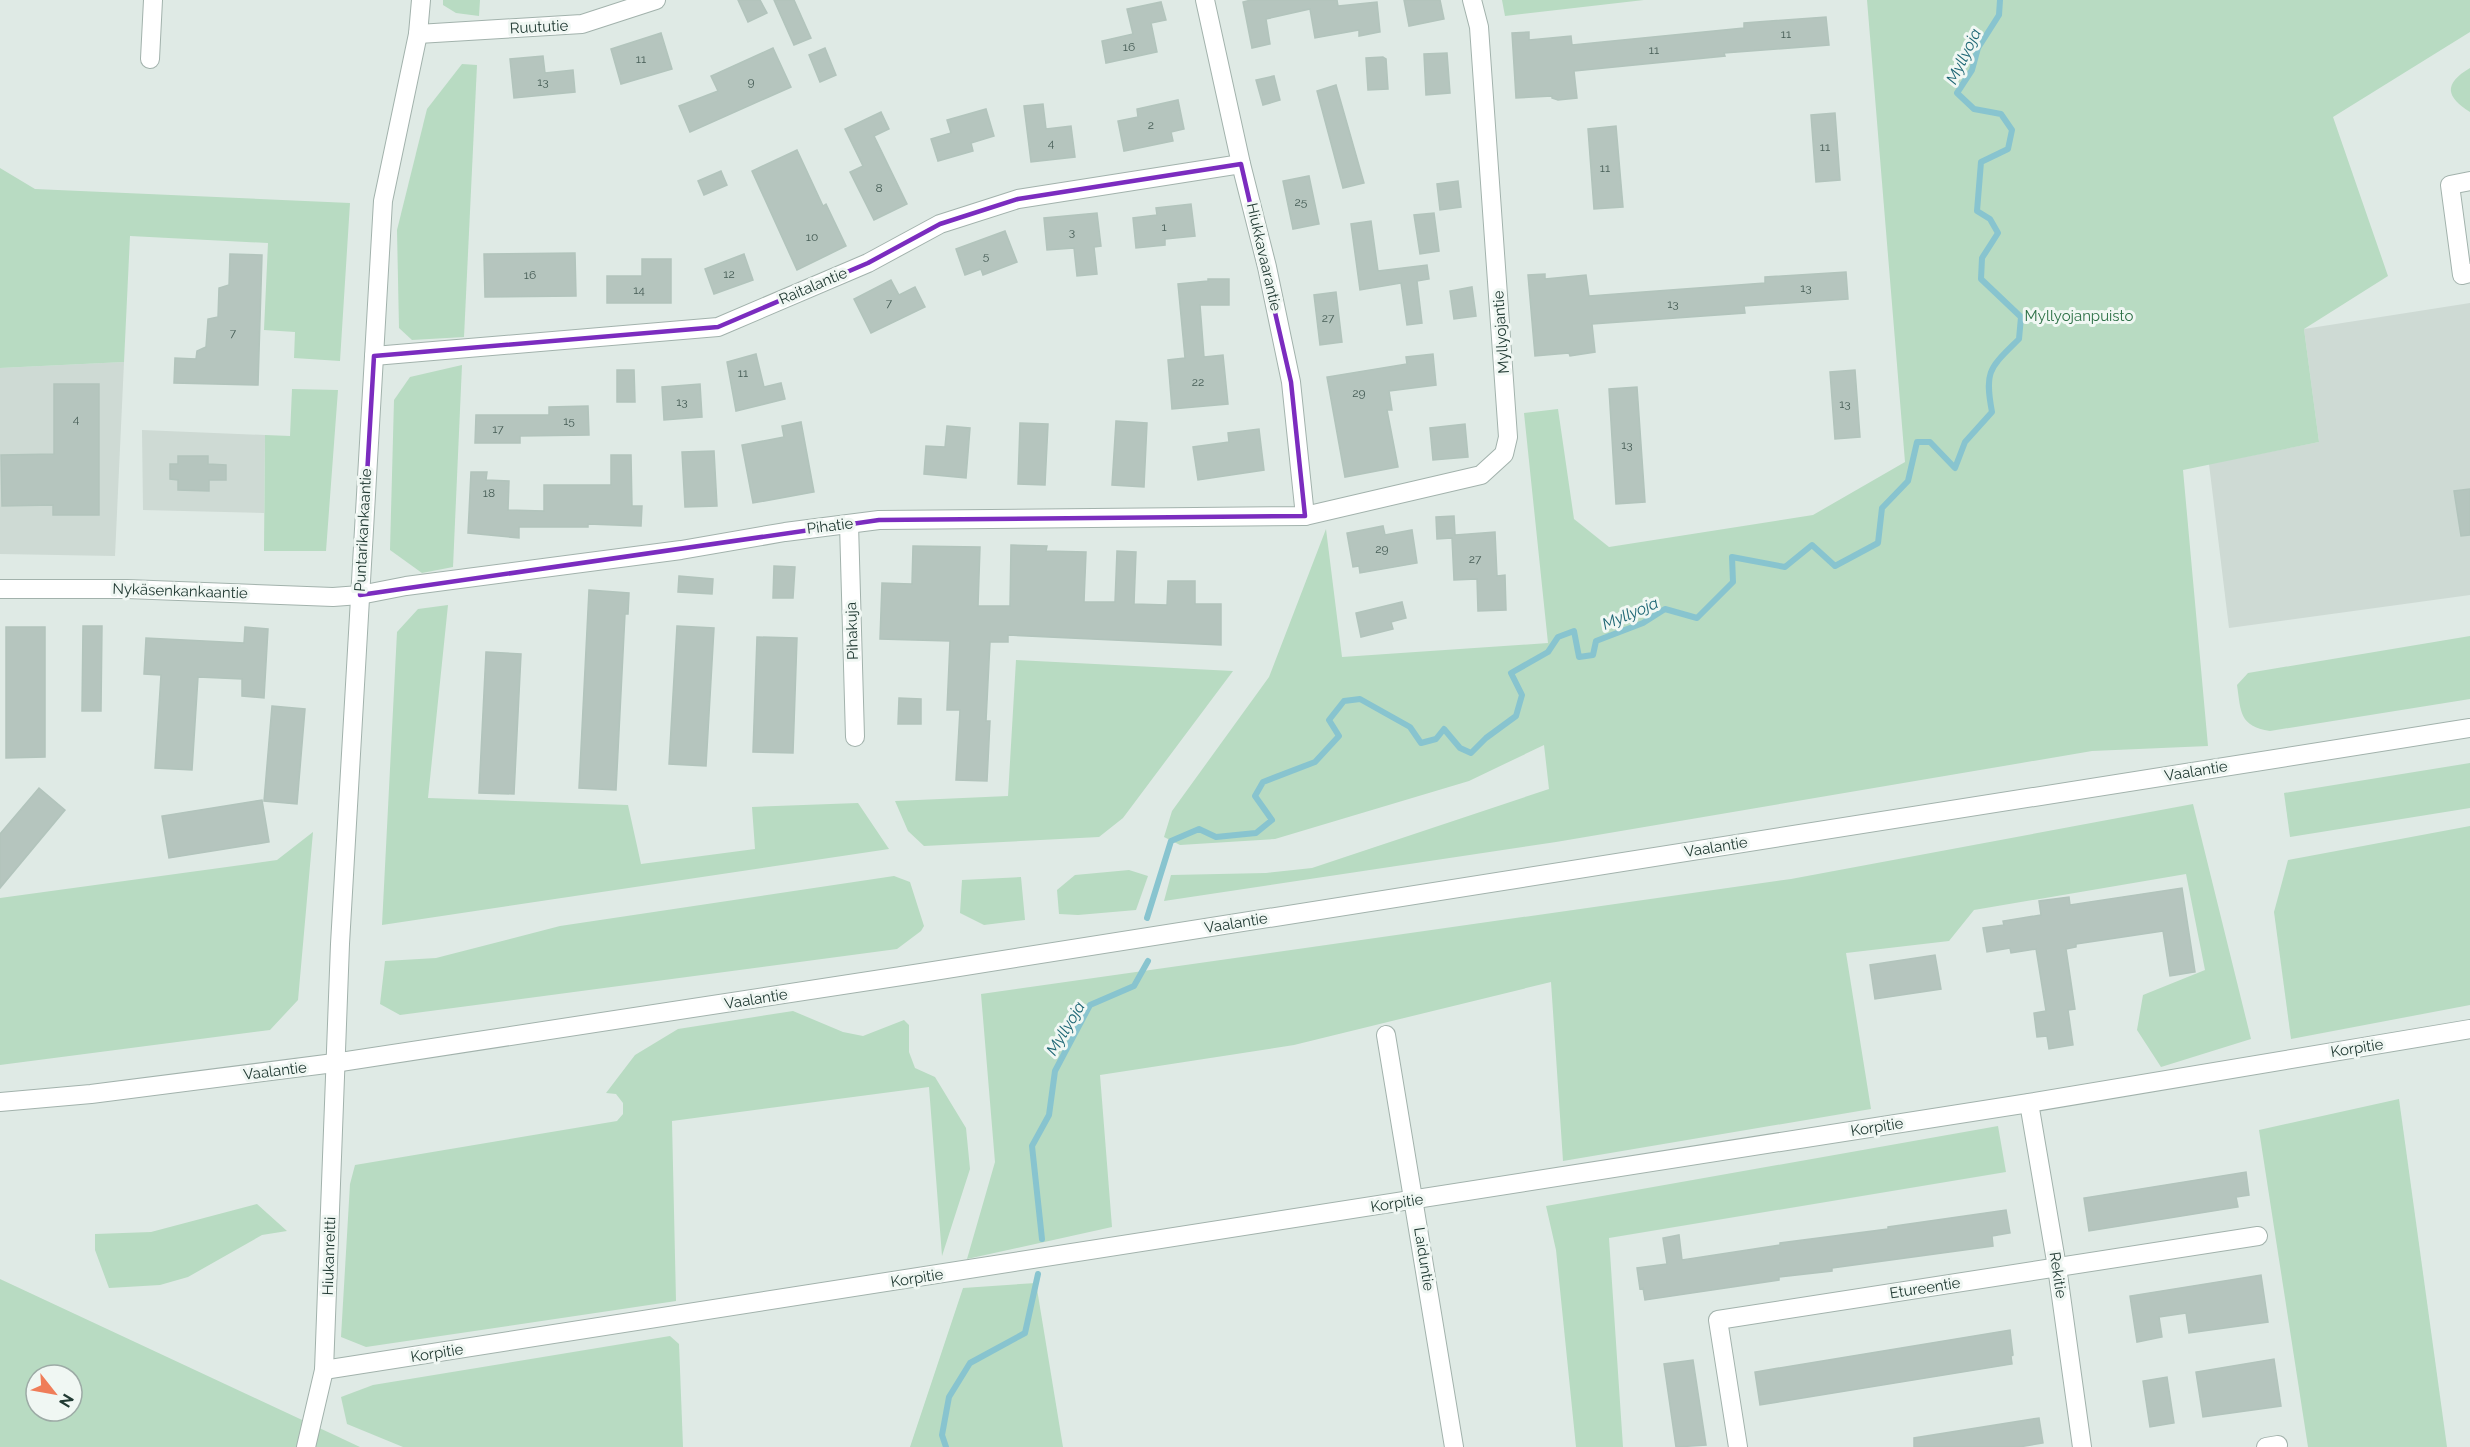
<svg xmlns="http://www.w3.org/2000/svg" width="2470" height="1447" viewBox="0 0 2470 1447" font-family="Raleway,sans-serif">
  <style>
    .built { fill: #cedad4 }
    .green { fill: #b8dbc2; fill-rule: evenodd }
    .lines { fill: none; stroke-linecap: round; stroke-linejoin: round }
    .stream { stroke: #88c4cf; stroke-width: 6 }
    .building { fill: #b5c5be; stroke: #b2c4bc; stroke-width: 1.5 }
    .minor-casing { stroke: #a2b2ac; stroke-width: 20 }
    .minor { stroke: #fff; stroke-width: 18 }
    .marked { fill: none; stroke: #7b2cbf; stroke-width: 4.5; stroke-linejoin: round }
    .labels { text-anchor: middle; stroke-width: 6; stroke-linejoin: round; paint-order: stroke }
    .number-label { font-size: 12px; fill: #465d56 }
    .street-label { font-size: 15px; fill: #213a33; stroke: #f0f7f3 }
    .park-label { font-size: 15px; fill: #2c7046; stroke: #f0f7f3 }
    .water-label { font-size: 16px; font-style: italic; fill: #1d6674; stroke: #f0f7f3 }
  </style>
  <rect width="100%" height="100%" fill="#dfeae5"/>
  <g class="built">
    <path d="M2470,303V595L2229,628L2209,464L2319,442L2304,329Z"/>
    <path d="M124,362L115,556L0,554V368Z"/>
    <path d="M142,430L265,435L264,513L143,510Z"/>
  </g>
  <g class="green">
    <path d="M443,0H480L479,16L456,13L443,5Z"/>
    <path d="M1502,0H1644L1505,16Z"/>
    <path d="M1867,0H2470V32L2333,117L2388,276L2304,329L2319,442L2183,470L2208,746L2092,751L1556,842L1164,901L1171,875L1266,873L1312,868L1549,789L1544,745L1469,781L1275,839L1180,845L1164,837L1172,811L1269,677L1326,529L1342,657L1548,643L1524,413L1558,409L1574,519L1609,547L1813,515L1905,462Z"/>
    <path d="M462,64L477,65L464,337L412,340L399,328L397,230L427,109Z"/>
    <path d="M2470,68V112C2446,97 2443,84 2470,68Z"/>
    <path d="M0,168L35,189L350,203L340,361L294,358L295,332L264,330L268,243L130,236L124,362L0,368Z"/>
    <path d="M462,365L453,567L422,573L390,550L394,400L410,377Z"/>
    <path d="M292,389L338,390L326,551H264L265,435L290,436Z"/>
    <path d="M448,605L428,798L628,805L641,864L755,849L752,807L858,803L889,849L382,925L397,632L418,609Z"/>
    <path d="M2470,636V699L2270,731C2239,726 2241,712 2237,685L2248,673Z"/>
    <path d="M1016,660L1233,671L1123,818L1099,837L924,846L908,831L895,801L1008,796Z"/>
    <path d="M2470,763V808L2290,837L2284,793Z"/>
    <path d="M2193,804L2251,1039L2161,1067L2137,1030L2143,995L2205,970L2186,874L1974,910L1949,941L1846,953L1871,1109L1563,1161L1551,982L1294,1045L1100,1075L1112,1227L967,1259L995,1162L981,994L1791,879Z"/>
    <path d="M2470,826V1005L2291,1039L2274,912L2288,860Z"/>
    <path d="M313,832L298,1000L270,1030L0,1065V898L277,860Z"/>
    <path d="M1129,870L1148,876L1136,910L1078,915L1059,914L1057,890L1075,875Z"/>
    <path d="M894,876L910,882L924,926L921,931L897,949L400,1015L380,1004L385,961L436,958L560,926Z"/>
    <path d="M1021,877L1025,920L984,925L960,913L962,880Z"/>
    <path d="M793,1011L843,1032L863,1036L904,1020L909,1025V1052L915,1068L935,1077L966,1128L970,1169L942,1256L929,1087L672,1121L676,1301L366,1347L341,1337L350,1184L355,1165L617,1121L623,1114V1103L616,1094L606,1093L635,1055L678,1029Z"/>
    <path d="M2399,1099L2447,1447H2308L2259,1130Z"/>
    <path d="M1998,1126L2006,1172L1609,1238L1623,1447H1576L1556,1250L1546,1206Z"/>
    <path d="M257,1204L287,1231L262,1235L188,1277L160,1285L109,1288L95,1250V1234L151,1232Z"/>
    <path d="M0,1279L360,1447H0ZM36,1375H72V1411H36Z"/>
    <path d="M1036,1283L1063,1447H910L963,1288Z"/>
    <path d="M670,1336L679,1344L683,1447H403L347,1424L341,1397L373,1385Z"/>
  </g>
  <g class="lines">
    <g class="stream">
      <path d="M1147,918L1171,841L1199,829L1216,837L1256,833L1272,820L1255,796L1263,782L1315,762L1339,736L1329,720L1344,701L1360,699L1410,727L1421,743L1436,739L1444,729L1460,748L1471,753L1486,738L1516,716L1522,695L1511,673L1548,652L1558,637L1574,631L1579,657L1593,655L1596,641L1643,623L1665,609L1697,618L1733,582L1732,557L1785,567L1812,545L1835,566L1878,543L1882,508L1908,481L1917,442H1930L1955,468L1965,442L1992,412C1984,370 1990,368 2019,339L2021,317L1981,279L1982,258L1998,233L1990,219L1977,211L1981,162L2008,149L2012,130L2001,114L1974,109L1957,93L1972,70L1978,48L1999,15L2000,0"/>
      <path d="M1042,1239L1032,1146L1049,1115L1055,1071L1090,1005L1134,986L1148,961"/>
      <path d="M946,1447L942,1435L949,1397L970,1363L1025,1333L1038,1274"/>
    </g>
  </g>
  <g class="building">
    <path d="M738,0H760L767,13L748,22Z"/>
    <path d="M774,0H794L811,38L794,45Z"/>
    <path d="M1251,0H1337L1338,6L1377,2L1380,32L1359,36V30L1315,38L1310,9L1266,19L1270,44L1252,48L1243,2Z"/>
    <path d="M1404,0H1440L1444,19L1409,26Z"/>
    <path d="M1161,2L1166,20L1151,23L1157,52L1106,63L1102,41L1133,34L1127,9Z"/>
    <path d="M1826,17L1829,45L1724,53L1725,56L1574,71L1577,98L1558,100L1552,98V96L1516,98L1512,33L1529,32V40L1571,36L1572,45L1744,28V23Z"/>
    <path d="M661,33L672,69L621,84L611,49Z"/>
    <path d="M773,48L791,87L690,132L679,106L718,91L711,76Z"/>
    <path d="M825,48L836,75L820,82L809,55Z"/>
    <path d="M1447,53L1450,93L1426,95L1424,54Z"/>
    <path d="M543,56L545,73L573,70L575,92L514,98L510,59Z"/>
    <path d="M1383,57L1386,59L1388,89L1368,90L1366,58Z"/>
    <path d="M1274,76L1280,100L1263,105L1256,80Z"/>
    <path d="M1336,85L1364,183L1343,188L1317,91Z"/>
    <path d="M1178,100L1184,129L1171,132L1173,141L1124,151L1118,121L1138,117L1137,109Z"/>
    <path d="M1043,104L1046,129L1071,126L1075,157L1031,162L1024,106Z"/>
    <path d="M986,109L994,136L971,143L973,151L938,161L931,139L951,133L947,120Z"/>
    <path d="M881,112L889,129L874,136L907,204L874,220L850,172L863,166L845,129Z"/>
    <path d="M1835,113L1840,180L1816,182L1811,115Z"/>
    <path d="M1616,126L1623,207L1594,209L1588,129Z"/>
    <path d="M797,150L823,206L826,204L846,246L797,270L752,171Z"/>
    <path d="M721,171L727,185L704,195L698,181Z"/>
    <path d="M1309,176L1319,224L1293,229L1283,181Z"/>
    <path d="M1458,181L1461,207L1440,210L1437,184Z"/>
    <path d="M1191,204L1195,236L1165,239V245L1136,248L1133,218L1157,215L1156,208Z"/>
    <path d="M1097,213L1101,246L1094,247L1097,274L1077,276L1074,248L1047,250L1044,218Z"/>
    <path d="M1434,213L1439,251L1420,254L1414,215Z"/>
    <path d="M1371,221L1378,271L1427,265L1429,279L1417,281L1422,323L1407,325L1401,283L1360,290L1351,224Z"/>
    <path d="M1005,231L1017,262L983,275L981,269L965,275L956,249Z"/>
    <path d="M575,253L576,296L485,297L484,254Z"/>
    <path d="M230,254L262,255L258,385L174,383L175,358L196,359L197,351L206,347L208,319L218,317L219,288L229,285Z"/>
    <path d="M744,254L753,280L714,294L705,269Z"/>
    <path d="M642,259H671V303H607V276H642Z"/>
    <path d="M1846,272L1848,299L1744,306L1745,313L1592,324L1595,352L1570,356L1569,353L1535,356L1528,275L1545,274V279L1586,275L1589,296L1765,283V277Z"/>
    <path d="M1208,279H1229V305H1200L1204,357L1223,355L1228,404L1172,409L1168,360L1185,358L1178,284L1208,281Z"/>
    <path d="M891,280L899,295L915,287L925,307L871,333L854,299Z"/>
    <path d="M1472,287L1476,316L1454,319L1450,291Z"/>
    <path d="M1336,292L1342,342L1320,345L1314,295Z"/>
    <path d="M756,354L764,387L781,383L785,399L736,411L727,362Z"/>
    <path d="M1433,354L1436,385L1389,391L1392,410H1387L1398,467L1345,477L1327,377L1407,364L1406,357Z"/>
    <path d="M617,370H634L635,402H617Z"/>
    <path d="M1855,370L1860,437L1835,439L1830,372Z"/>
    <path d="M54,384H99V515H53V505L2,506L1,455L54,454Z"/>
    <path d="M700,384L702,417L664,420L662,387Z"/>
    <path d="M1637,387L1645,502L1616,504L1609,389Z"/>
    <path d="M588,406L589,435L520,436V443H475L476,415H549V407Z"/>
    <path d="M1116,421L1147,423L1144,487L1112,485Z"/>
    <path d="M801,422L814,492L753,503L742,445L784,437L782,426Z"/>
    <path d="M1020,423L1048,424L1045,485L1018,484Z"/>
    <path d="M1465,424L1468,457L1433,460L1430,428Z"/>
    <path d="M947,426L970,428L966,478L924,474L926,446L945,447Z"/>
    <path d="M1259,429L1264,470L1198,480L1193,447L1229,442L1228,433Z"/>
    <path d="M714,451L717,506L685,507L682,452Z"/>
    <path d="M611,455H631L632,506H642L641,526L588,524V527H519V538L468,533L471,472H487L486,480L509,481L508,510L544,511V485H611Z"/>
    <path d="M178,456H208V464L226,465V480H209V491L178,490V480L170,479V464H178Z"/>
    <path d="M2470,489V535L2461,536L2454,491Z"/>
    <path d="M1454,516L1455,535L1495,532L1497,576L1505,575L1506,610L1478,611L1477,579L1454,580L1452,538L1437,539L1436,517Z"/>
    <path d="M1383,526L1385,535L1412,530L1417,563L1360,573L1359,566L1353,567L1347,533Z"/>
    <path d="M1011,545L1047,546L1046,551L1086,552L1084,602H1115L1117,551L1136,552L1134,604L1167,605L1168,581H1195V604H1221V645L1008,635V642H990L986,721H990L987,781L956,780L960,710H947L950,641L880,639L882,583L912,584L913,546L980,547L978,606H1010Z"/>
    <path d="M774,566L795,567L793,598H773Z"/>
    <path d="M679,576L713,579L712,594L678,592Z"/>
    <path d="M589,590L629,593L628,614H625L616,790L579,788Z"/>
    <path d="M1402,602L1406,618L1391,622L1393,629L1361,637L1356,613Z"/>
    <path d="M83,626H102L101,711H82Z"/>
    <path d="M677,626L714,628L706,766L669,764Z"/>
    <path d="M6,627H45V757L6,758Z"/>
    <path d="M245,627L268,629L264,698L242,696V679L198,677L192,770L155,768L161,675L144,674L146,638L244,643Z"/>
    <path d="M757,637L797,638L793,753L753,752Z"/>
    <path d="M486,652L521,654L514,794L479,793Z"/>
    <path d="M899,698L921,699V724H898Z"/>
    <path d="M272,706L305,709L297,804L264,801Z"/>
    <path d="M39,788L65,810L0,888V834Z"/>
    <path d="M262,800L269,842L169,858L162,816Z"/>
    <path d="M2182,888L2195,972L2170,976L2163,931L2076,944V947L2066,949L2075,1009L2068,1010L2073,1045L2049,1049L2047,1036L2037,1037L2034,1013L2046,1011L2036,949L2011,953L2010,948L1987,952L1983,928L2004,925L2003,921L2041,915L2039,901L2069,897L2070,905Z"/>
    <path d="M1935,955L1941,989L1875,999L1870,965Z"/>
    <path d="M2246,1172L2249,1195L2236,1197L2238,1207L2089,1231L2084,1198Z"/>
    <path d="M2006,1210L2010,1233L1992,1236L1993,1246L1832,1268V1271L1779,1277V1280L1645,1300L1643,1288L1640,1289L1637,1268L1667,1264L1663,1238L1679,1235L1682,1260L1780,1245V1243L1888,1229V1227Z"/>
    <path d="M2261,1275L2268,1322L2189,1333L2186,1313L2159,1317L2162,1337L2137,1342L2130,1296Z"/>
    <path d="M2010,1330L2013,1355L2011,1356L2012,1364L1760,1405L1755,1372Z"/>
    <path d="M2274,1359L2281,1406L2203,1417L2196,1372Z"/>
    <path d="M1693,1360L1706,1445L1676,1447L1664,1364Z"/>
    <path d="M2167,1377L2174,1423L2150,1427L2143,1381Z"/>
    <path d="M2039,1418L2043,1443L2019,1447H1914V1438Z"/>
  </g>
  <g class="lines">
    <defs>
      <g id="minor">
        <path d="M1205,0L1241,164L1267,267L1291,382L1305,516"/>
        <path d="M418,34L582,24L656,0"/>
        <path d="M150,59L153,0"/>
        <path d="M2470,181L2450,185L2462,275L2470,273"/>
        <path d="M374,356L718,327L868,263L940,224L1018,199L1241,164"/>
        <path d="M849,524L855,737"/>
        <path d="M0,589H127L333,597L360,595L406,586L681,550L785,532L879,520L1305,516L1481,475L1504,454L1508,437L1479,27L1472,0"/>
        <path d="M1386,1035L1454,1447"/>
        <path d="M0,1102L91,1094L334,1063L921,973L2470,728"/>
        <path d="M2029,1103L2057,1267L2082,1447"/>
        <path d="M324,1370L2029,1103L2470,1029"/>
        <path d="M306,1447L324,1370L340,944L383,201L418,34L421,0"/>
        <path d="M1738,1447L1718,1320L2258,1236"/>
        <path d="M2266,1447L2278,1445"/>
      </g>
    </defs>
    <use href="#minor" class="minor-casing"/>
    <use href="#minor" class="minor"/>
  </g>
  <path class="marked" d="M1241,164L1291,382L1305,516L879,520L360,595L374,356L718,327L868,263L940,224L1018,199Z"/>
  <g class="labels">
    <g class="number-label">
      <text x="1786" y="38">11</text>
      <text x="1129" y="51">16</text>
      <text x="1654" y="54">11</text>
      <text x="641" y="63">11</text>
      <text x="543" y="86">13</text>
      <text x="751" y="86">9</text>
      <text x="1151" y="129">2</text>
      <text x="1051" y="147">4</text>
      <text x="1825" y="151">11</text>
      <text x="1605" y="172">11</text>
      <text x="879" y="192">8</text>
      <text x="1301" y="206">25</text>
      <text x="1164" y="231">1</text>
      <text x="1072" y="236">3</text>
      <text x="812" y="241">10</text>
      <text x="986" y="260">5</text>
      <text x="729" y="278">12</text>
      <text x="530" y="279">16</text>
      <text x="1806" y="292">13</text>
      <text x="639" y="294">14</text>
      <text x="889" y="307">7</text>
      <text x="1673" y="308">13</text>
      <text x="1328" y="322">27</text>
      <text x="233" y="337">7</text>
      <text x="743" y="377">11</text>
      <text x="1198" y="386">22</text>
      <text x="1359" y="397">29</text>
      <text x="682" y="406">13</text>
      <text x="1845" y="408">13</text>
      <text x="76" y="423">4</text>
      <text x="569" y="425">15</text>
      <text x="498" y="433">17</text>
      <text x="1627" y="449">13</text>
      <text x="489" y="497">18</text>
      <text x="1382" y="553">29</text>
      <text x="1475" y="563">27</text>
    </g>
    <g class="street-label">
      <text transform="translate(539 27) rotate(-3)" y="5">Ruututie</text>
      <text transform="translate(1264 257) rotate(77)" y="5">Hiukkavaarantie</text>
      <text transform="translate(813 286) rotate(-23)" y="5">Raitalantie</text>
      <text transform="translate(1501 332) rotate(-94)" y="5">Myllyojantie</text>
      <text transform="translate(830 526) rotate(-7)" y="5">Pihatie</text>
      <text transform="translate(363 530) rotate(-87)" y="5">Puntarikankaantie</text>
      <text transform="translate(180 591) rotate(2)" y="5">Nykäsenkankaantie</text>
      <text transform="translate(852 631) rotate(-92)" y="5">Pihakuja</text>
      <text transform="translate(2196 771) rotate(-9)" y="5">Vaalantie</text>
      <text transform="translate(1716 847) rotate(-9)" y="5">Vaalantie</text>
      <text transform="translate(1236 923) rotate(-9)" y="5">Vaalantie</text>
      <text transform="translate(756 999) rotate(-9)" y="5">Vaalantie</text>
      <text transform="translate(2357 1048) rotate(-9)" y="5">Korpitie</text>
      <text transform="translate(275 1071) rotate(-7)" y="5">Vaalantie</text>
      <text transform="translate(1877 1127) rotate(-9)" y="5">Korpitie</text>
      <text transform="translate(1397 1203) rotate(-9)" y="5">Korpitie</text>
      <text transform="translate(329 1256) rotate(-88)" y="5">Hiukanreitti</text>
      <text transform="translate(1424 1259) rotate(81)" y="5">Laiduntie</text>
      <text transform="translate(2058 1275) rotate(81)" y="5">Rekitie</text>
      <text transform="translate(917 1278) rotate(-9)" y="5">Korpitie</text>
      <text transform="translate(1925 1288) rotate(-9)" y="5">Etureentie</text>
      <text transform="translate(437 1353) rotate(-9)" y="5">Korpitie</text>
    </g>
    <g class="park-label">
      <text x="2079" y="321">Myllyojanpuisto</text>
    </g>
    <g class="water-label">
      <text transform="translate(1963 56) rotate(-64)" y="6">Myllyoja</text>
      <text transform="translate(1630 613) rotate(-23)" y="6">Myllyoja</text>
      <text transform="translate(1065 1028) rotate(-59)" y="6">Myllyoja</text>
    </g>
  </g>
  <g transform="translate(54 1393) rotate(121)"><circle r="28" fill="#f0f7f3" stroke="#9daba6" stroke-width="1.5"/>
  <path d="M0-4.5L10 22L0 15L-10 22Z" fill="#ef7d59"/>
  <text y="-9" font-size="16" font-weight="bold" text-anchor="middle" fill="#213a33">N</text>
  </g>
</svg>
